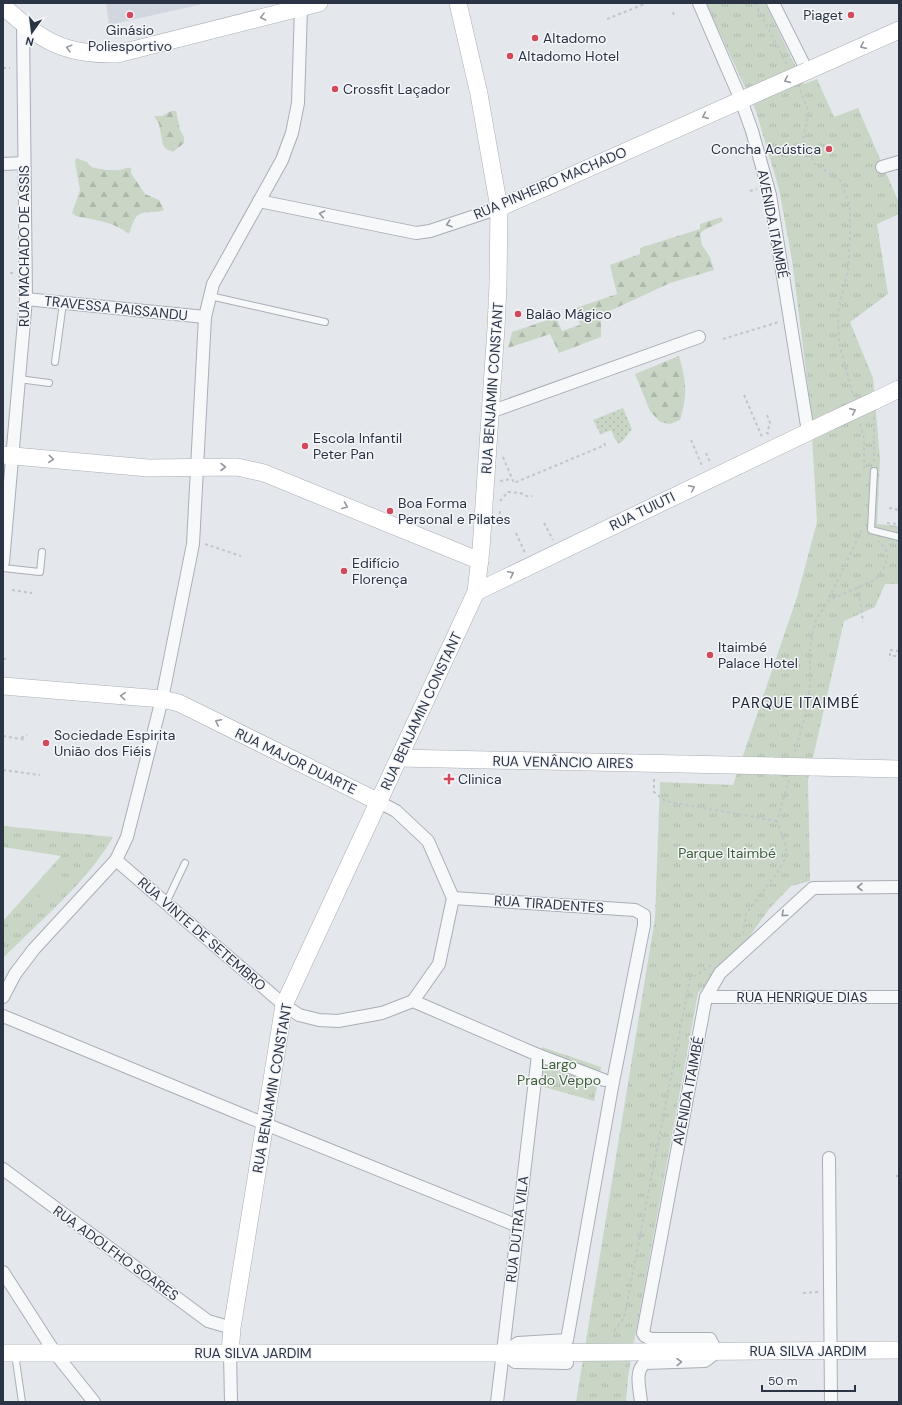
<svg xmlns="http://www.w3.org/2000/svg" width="902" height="1405" viewBox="0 0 902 1405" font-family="'DM Sans',sans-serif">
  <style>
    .built { fill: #d2d6de }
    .grass { fill: url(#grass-dots) }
    .forest { fill: url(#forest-firs) }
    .park { fill: url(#park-tufts) }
    .garden { fill: #c9d6c5 }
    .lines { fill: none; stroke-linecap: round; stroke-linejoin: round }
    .lane-casing { stroke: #a9aeb7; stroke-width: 8 }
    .street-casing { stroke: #a9aeb7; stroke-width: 14 }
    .secondary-casing { stroke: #a9aeb7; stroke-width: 18 }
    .path { stroke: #c2c5cb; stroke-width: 2; stroke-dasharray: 3 3; stroke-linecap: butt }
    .lane { stroke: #f7f8fa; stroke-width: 6 }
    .street { stroke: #f7f8fa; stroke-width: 12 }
    .secondary { stroke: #fff; stroke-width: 17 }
    .secondary-bridge-casing { stroke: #a9aeb7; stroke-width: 18; stroke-linecap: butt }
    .secondary-bridge { stroke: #fff; stroke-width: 17 }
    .oneway { stroke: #959aa2 }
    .oneway2 { stroke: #9196a0 }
    .poi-dot { fill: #d1495b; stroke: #f4f6f9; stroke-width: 1.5 }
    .labels { text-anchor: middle; stroke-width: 3; stroke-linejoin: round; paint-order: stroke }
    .poi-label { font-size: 14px; fill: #2b3445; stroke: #f4f6f9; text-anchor: start }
    .street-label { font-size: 14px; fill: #2b3445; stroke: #f4f6f9 }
    .park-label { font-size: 14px; fill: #3f6138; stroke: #f4f6f9 }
    .neighbourhood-label { font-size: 15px; letter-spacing: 1px; fill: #1d2536; stroke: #f4f6f9 }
  </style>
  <defs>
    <pattern id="grass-dots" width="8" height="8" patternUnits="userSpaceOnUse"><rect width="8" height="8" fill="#c9d6c5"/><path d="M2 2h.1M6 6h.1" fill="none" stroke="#adb8ab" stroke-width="1.8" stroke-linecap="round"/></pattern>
    <pattern id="forest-firs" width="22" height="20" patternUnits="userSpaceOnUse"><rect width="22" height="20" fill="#c9d6c5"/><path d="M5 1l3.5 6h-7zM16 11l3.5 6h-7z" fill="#adb8ab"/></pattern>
    <pattern id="park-tufts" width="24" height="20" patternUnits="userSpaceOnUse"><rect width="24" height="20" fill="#c9d6c5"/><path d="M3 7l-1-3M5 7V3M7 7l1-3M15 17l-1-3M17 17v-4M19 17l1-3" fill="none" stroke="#adb8ab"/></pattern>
  </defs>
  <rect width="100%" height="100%" fill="#e4e7ec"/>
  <path class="built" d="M106,3H207L109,25Z"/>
  <path class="grass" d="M623,408L632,429L622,442L619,444L615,439L611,430L601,434L593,420Z"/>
  <g class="forest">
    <path d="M171,111H176L180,130L184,137V143L173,152L166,149L163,145L159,124L154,116H162Z"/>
    <path d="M76,158L87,162L91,167C100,169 109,171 119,170C124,170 125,167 131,168V173L145,194L159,200L164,210C155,214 143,210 137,216C133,220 131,229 129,234C115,222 94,220 76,216L72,213L80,190L75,162Z"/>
    <path d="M721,217L723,221L704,230L700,234L702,245L710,257L714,270L670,283L601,315V337L559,353L550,334L508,348L512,332L556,317L562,331L580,325L576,308L617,294L610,265L640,254V248L700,229V224Z"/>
    <path d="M679,356C686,381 688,394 680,420L670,424L660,422L650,411L635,374Z"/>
  </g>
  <g class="park">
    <path d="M706,3H765L804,84L817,79L834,117L858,108L899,203V214L877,224L888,294L850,322L873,378L880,459L877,524L899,526V584H885L875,607L844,621L808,780L810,881L791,886L769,909L745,943L698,993L636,1331L628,1377L626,1402H576L655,918L660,782L733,785L797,597L817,522L810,402L792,260L779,189L756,111Z"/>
    <path d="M3,826L113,837C88,881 39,922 3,958V921L61,856L3,847Z"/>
    <path d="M542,1047L601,1067L594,1101L537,1085Z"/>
  </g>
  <path class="garden" d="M56,870L69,883L46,903L34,890Z"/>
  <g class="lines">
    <defs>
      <g id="lane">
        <path d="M210,296L325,322"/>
        <path d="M55,362L63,303"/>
        <path d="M19,379L49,383"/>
        <path d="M874,471L871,530L899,537"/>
        <path d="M3,568L40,572L42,552"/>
        <path d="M166,903L185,863"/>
        <path d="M15,1354L22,1402"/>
      </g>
      <g id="street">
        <path d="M699,3L741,100L752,131L770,195L808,432"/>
        <path d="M773,3L807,71"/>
        <path d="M3,164L24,163"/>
        <path d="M882,167L899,162"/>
        <path d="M259,201L416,233L430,231L499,208"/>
        <path d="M26,299L205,317"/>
        <path d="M490,412L699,337"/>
        <path d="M3,562L26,299L23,25"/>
        <path d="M379,802L396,811L428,841L453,898L439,964L413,1001"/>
        <path d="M116,860L284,1005L299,1015L319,1020L338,1021L382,1013L413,1001L538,1055L604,1080"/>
        <path d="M453,898L635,910L644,915V925L612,1087L567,1340L518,1343L503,1353L515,1362L567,1363"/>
        <path d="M3,997L15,974L34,949L116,860L127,837L162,699L193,544L205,317L213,284L282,160L292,133L298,103L301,8"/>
        <path d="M706,997H899"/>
        <path d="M3,1016L248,1117L518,1226"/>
        <path d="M829,1158L831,1402"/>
        <path d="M3,1169L208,1321L232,1328"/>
        <path d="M3,1272L55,1353L94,1402"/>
        <path d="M230,1353L231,1402"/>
        <path d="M497,1402L538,1055"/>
        <path d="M641,1402C640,1390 634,1371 645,1363L705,1361L717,1352L710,1339H651L645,1336L643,1333L706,997L720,973L813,888L899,887"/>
      </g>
      <g id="secondary">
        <path d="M3,6C41,41 64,55 117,54L319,3"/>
        <path d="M807,71L899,30"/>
        <path d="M499,208L766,89"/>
        <path d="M874,401L899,389"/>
        <path d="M3,455L148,468L237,467L264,473L480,561"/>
        <path d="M476,592L831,421"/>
        <path d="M3,686L162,699L179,703L379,802"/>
        <path d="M399,758L772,766"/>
        <path d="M812,767L899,769"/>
        <path d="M3,1353H503L899,1350"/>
        <path d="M230,1353L232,1328L284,1005L476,592L481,549L496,328L498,284L499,208L479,94L458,3"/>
      </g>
    </defs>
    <use href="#lane" class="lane-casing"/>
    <use href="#street" class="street-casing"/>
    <use href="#secondary" class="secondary-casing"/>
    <g class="path">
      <path d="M755,3L787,65"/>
      <path d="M673,12L674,15"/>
      <path d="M607,19L647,3"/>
      <path d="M3,68H10"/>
      <path d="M800,90L809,112L803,140L815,164L841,181L850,207V237L848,271L838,311L839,342L853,396"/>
      <path d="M750,191L757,189"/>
      <path d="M10,273H15"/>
      <path d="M723,339L779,322"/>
      <path d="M744,395L763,439"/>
      <path d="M767,415L770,423L767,433L769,434"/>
      <path d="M860,424L864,438V469"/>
      <path d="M597,428L598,427L601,434"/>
      <path d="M691,440L703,468"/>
      <path d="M706,453L711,464"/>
      <path d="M503,457L514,483L605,445L604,443"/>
      <path d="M874,462V416"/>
      <path d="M500,481L512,479"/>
      <path d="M500,501L508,492L520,493L529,497L532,496"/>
      <path d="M889,508L899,510"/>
      <path d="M544,523L553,540"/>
      <path d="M887,523L898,524"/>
      <path d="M499,526L500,508"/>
      <path d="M516,533L525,553"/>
      <path d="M205,544L241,556"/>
      <path d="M858,586L863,622"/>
      <path d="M12,590L32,593"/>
      <path d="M829,598L862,530"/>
      <path d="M899,651L890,650V656H899"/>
      <path d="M3,659H6"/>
      <path d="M3,736L27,740"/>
      <path d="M21,738L27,735"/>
      <path d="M795,752L807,708L810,684V646L816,620L829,600L875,580C882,572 891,560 885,548C884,546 880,543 878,541"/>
      <path d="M3,770L40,775"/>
      <path d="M654,779V792L665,801L777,821"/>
      <path d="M743,934L746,914L777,873L787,856L785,844L777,821L789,780"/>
      <path d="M896,1176H899"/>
      <path d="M803,1293L818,1292"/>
      <path d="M614,1331L624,1318L690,979L711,965"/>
    </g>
    <use href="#lane" class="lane"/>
    <use href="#street" class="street"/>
    <use href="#secondary" class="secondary"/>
    <defs>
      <g id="secondary-bridge">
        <path d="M766,89L807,71"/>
        <path d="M831,421L874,401"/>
        <path d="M772,766L812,767"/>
      </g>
    </defs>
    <use href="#secondary-bridge" class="secondary-bridge-casing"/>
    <use href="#secondary-bridge" class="secondary-bridge"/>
  </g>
  <defs><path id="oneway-chevron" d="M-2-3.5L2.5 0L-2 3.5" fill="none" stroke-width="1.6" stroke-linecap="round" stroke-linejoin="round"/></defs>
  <g class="oneway">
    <use href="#oneway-chevron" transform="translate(263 17) rotate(166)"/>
    <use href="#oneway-chevron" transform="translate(863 46) rotate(156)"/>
    <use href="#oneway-chevron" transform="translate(69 48) rotate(-165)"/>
    <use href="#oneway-chevron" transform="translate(787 80) rotate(156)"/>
    <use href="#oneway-chevron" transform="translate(705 116) rotate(156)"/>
    <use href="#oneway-chevron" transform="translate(853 411) rotate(-24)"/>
    <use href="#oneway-chevron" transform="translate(51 459) rotate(5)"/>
    <use href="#oneway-chevron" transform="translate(223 467)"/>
    <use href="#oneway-chevron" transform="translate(692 488) rotate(-26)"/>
    <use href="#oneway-chevron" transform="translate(345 506) rotate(22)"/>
    <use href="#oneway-chevron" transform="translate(511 574) rotate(-26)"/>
    <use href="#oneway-chevron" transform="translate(123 696) rotate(-175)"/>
    <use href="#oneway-chevron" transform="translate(218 722) rotate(-153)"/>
  </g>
  <g class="oneway2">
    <use href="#oneway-chevron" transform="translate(322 214) rotate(-169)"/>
    <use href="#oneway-chevron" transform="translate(449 224) rotate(162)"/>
    <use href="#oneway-chevron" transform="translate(860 887) rotate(180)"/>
    <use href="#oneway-chevron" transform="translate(784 914) rotate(138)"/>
    <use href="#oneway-chevron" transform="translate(679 1362) rotate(-1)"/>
  </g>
  <g class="poi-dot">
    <circle cx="130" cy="15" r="4"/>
    <circle cx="851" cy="15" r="4"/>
    <circle cx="535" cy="38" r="4"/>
    <circle cx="510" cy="56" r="4"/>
    <circle cx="335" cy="89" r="4"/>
    <circle cx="829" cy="149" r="4"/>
    <circle cx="518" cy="314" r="4"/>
    <circle cx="305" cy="446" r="4"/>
    <circle cx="390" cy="511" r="4"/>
    <circle cx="344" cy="571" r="4"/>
    <circle cx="710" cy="655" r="4"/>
    <circle cx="46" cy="743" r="4"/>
    <path d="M447 773h4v4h4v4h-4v4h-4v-4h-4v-4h4z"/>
  </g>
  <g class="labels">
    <g class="poi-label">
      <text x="843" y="20" text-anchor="end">Piaget</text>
      <text x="130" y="35" text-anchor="middle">Ginásio<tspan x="130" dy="16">Poliesportivo</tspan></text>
      <text x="543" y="43">Altadomo</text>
      <text x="518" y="61">Altadomo Hotel</text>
      <text x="343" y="94">Crossfit Laçador</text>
      <text x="821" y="154" text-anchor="end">Concha Acústica</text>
      <text x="526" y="319">Balão Mágico</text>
      <text x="313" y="443">Escola Infantil<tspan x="313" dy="16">Peter Pan</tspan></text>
      <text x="398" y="508">Boa Forma<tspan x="398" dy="16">Personal e Pilates</tspan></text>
      <text x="352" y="568">Edifício<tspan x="352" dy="16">Florença</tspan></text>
      <text x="718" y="652">Itaimbé<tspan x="718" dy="16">Palace Hotel</tspan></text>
      <text x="54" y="740">Sociedade Espirita<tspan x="54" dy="16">União dos Fiéis</tspan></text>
      <text x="458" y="784">Clinica</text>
    </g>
    <g class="street-label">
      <text transform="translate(550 183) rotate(-23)" y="5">RUA PINHEIRO MACHADO</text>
      <text transform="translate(773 224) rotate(79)" y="5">AVENIDA ITAIMBÉ</text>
      <text transform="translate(24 246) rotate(-90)" y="5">RUA MACHADO DE ASSIS</text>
      <text transform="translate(116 308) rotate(6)" y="5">TRAVESSA PAISSANDU</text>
      <text transform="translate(492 388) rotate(-86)" y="5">RUA BENJAMIN CONSTANT</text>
      <text transform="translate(642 511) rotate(-26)" y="5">RUA TUIUTI</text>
      <text transform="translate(421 711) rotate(-65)" y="5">RUA BENJAMIN CONSTANT</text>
      <text transform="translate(296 761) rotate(26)" y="5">RUA MAJOR DUARTE</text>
      <text transform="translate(563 762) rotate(1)" y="5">RUA VENÂNCIO AIRES</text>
      <text transform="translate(549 904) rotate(4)" y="5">RUA TIRADENTES</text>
      <text transform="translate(202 934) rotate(41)" y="5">RUA VINTE DE SETEMBRO</text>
      <text x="802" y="1002">RUA HENRIQUE DIAS</text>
      <text transform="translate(272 1088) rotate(-80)" y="5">RUA BENJAMIN CONSTANT</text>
      <text transform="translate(688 1091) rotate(-79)" y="5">AVENIDA ITAIMBÉ</text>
      <text transform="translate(517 1229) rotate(-83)" y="5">RUA DUTRA VILA</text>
      <text transform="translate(116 1253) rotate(36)" y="5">RUA ADOLFHO SOARES</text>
      <text x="808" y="1356">RUA SILVA JARDIM</text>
      <text x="253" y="1358">RUA SILVA JARDIM</text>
    </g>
    <g class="park-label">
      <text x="727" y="858">Parque Itaimbé</text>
      <text x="559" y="1069">Largo<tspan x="559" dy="16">Prado Veppo</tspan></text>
    </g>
    <g class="neighbourhood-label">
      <text x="796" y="708">PARQUE ITAIMBÉ</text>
    </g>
  </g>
  <rect width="902" height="1405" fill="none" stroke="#2b3445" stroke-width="8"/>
  <g transform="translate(32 32) rotate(194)" stroke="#f4f6f9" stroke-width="3" paint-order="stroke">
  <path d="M0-3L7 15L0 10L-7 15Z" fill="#2b3445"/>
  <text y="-6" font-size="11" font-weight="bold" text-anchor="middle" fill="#2b3445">N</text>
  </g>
  <path d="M762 1385v6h93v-6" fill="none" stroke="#2b3445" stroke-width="2"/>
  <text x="768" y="1385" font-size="12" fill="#2b3445" stroke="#f4f6f9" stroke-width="3" paint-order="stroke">50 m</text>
</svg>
